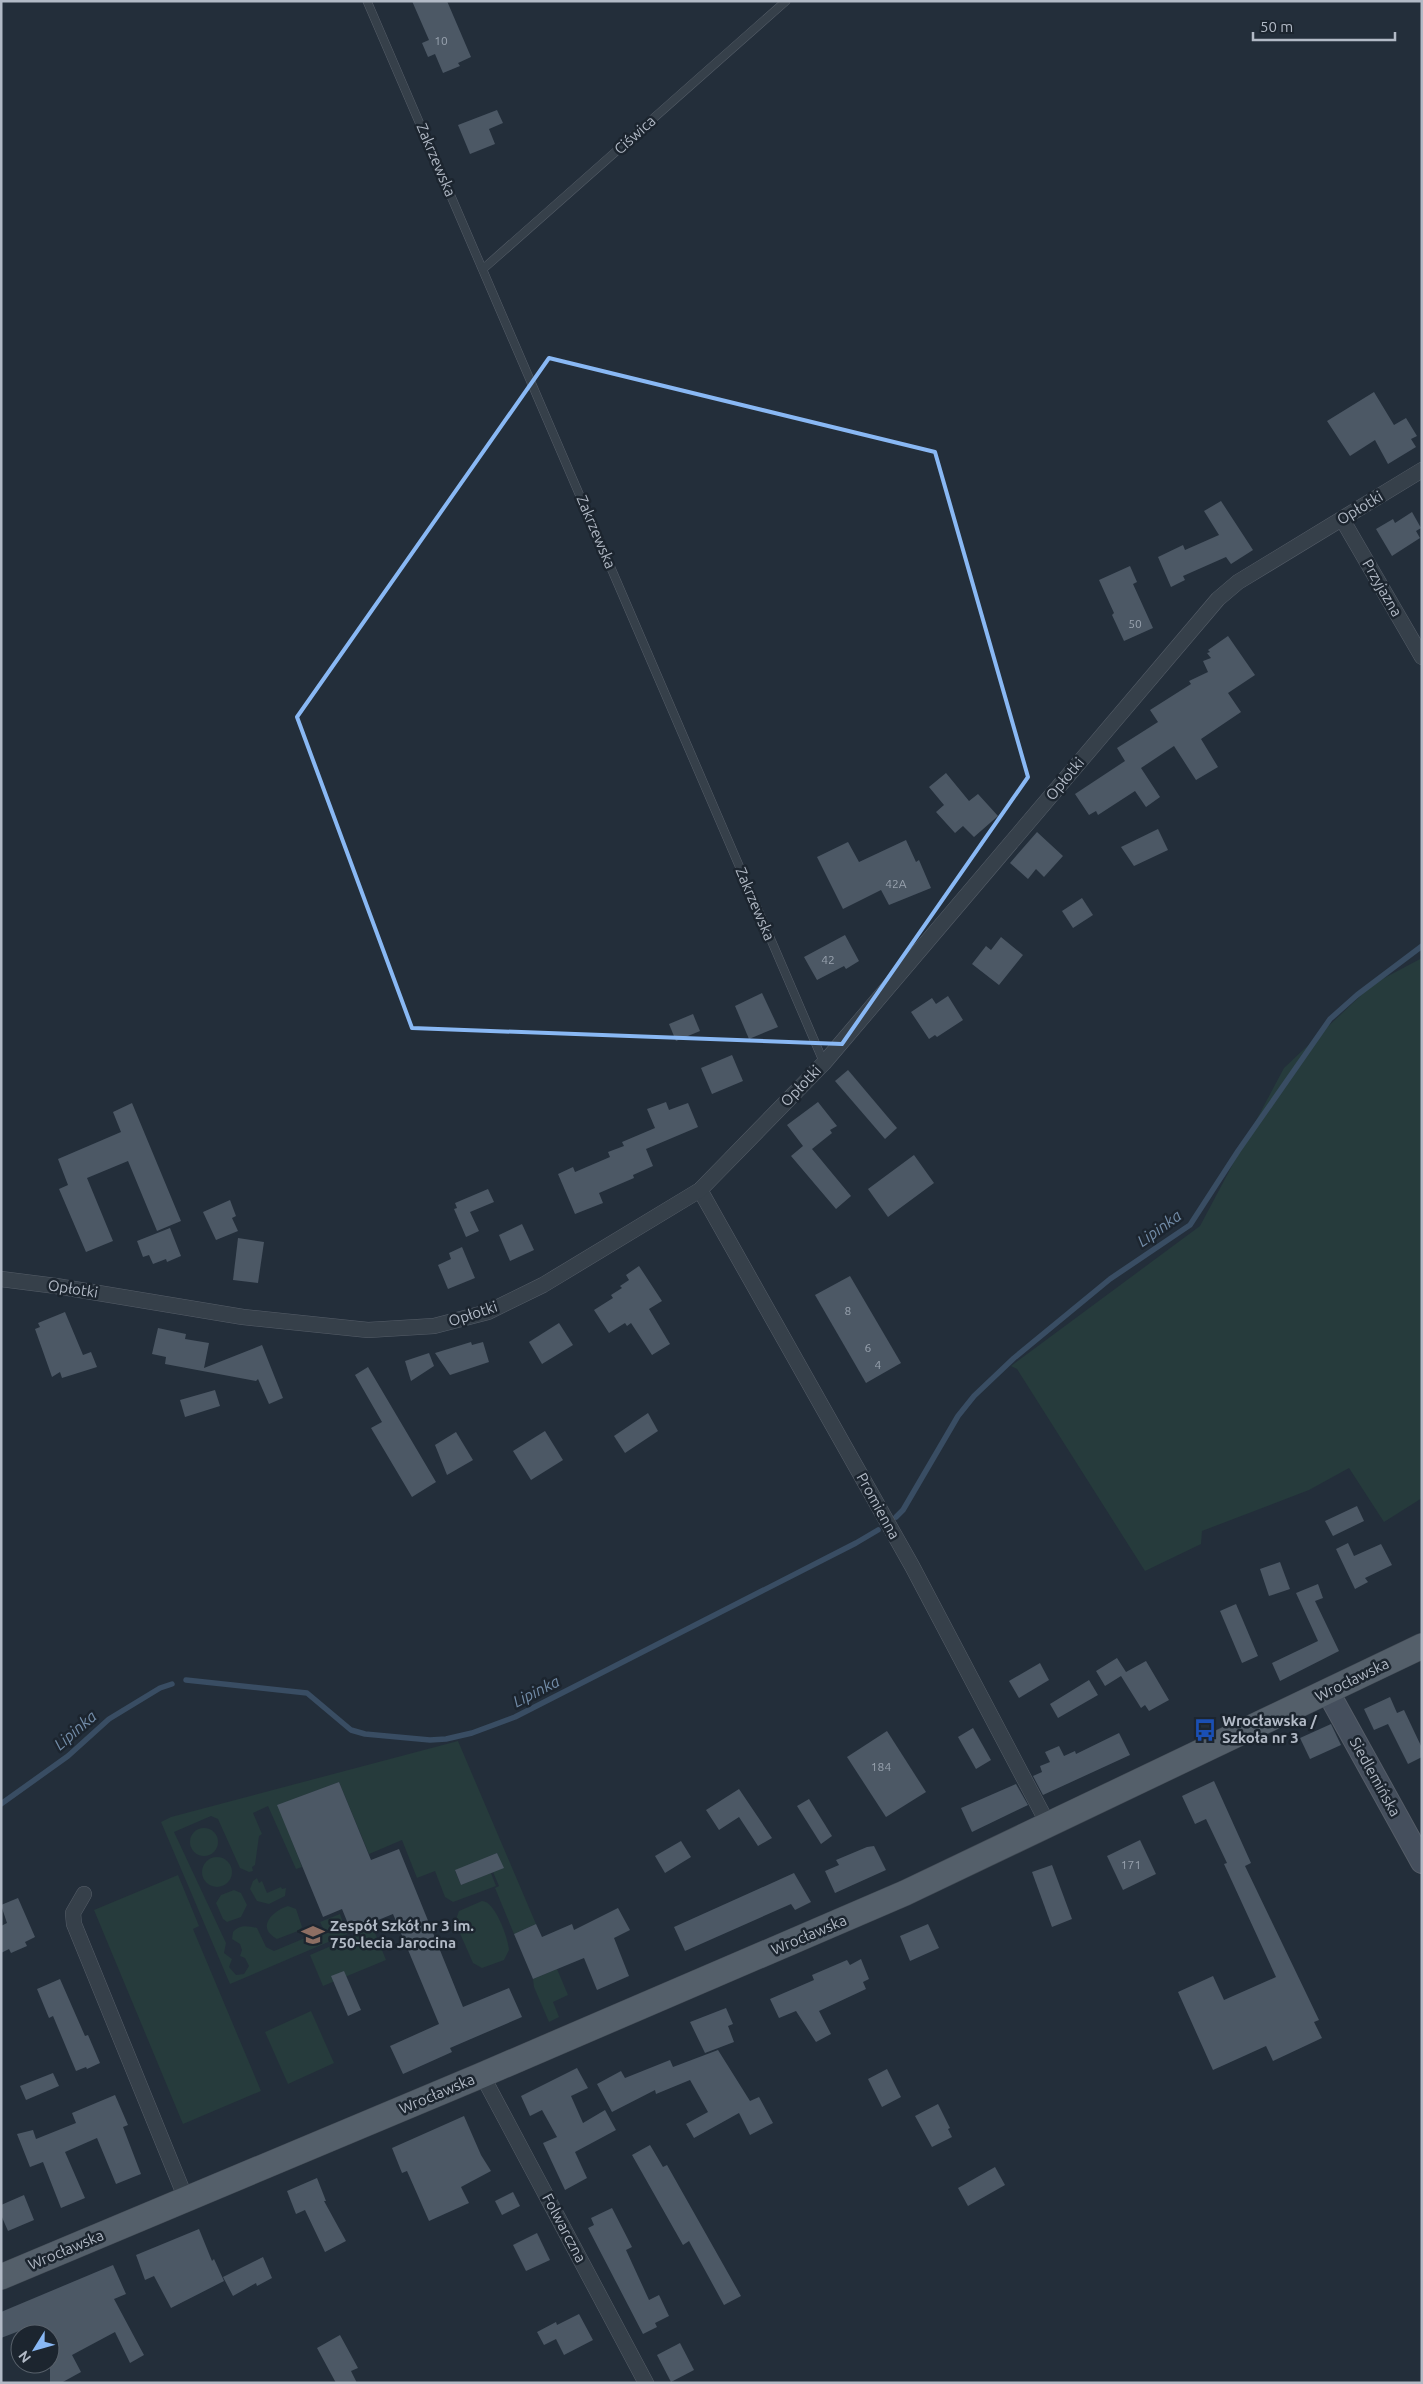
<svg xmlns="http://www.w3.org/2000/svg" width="1423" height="2384" viewBox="0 0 1423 2384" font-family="Ubuntu,sans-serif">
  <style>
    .green { fill: #263b3c }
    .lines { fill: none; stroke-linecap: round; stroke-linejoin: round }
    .stream { stroke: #394d63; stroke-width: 5.5 }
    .building { fill: #4c5865 }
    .lane-casing { stroke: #555d68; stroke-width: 9 }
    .street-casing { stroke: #555d68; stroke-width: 16 }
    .secondary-casing { stroke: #555d68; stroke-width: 24 }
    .primary-casing { stroke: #404953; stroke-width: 26 }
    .lane { stroke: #36404a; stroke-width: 8 }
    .street { stroke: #36404a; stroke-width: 15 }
    .secondary { stroke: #454f5d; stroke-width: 22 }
    .primary { stroke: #545f6a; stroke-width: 25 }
    .marked { fill: none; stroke: #89b8f4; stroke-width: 4; stroke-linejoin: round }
    .labels { text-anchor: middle; stroke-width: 5; stroke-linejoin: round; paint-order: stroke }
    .number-label { font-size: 12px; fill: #98a2ae }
    .street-label { font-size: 15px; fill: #b2bac6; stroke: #1c252f }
    .poi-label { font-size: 15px; font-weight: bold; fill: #b2bac6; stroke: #1c252f; text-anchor: start }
    .water-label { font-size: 16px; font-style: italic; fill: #738da9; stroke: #1c252f }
  </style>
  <rect width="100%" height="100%" fill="#232e3a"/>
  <g class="green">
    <path d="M1422,958V1498L1384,1522L1349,1468L1309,1490L1202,1531L1201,1544L1145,1571L1017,1369L1011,1366L1200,1226L1284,1068L1373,984Z"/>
    <path d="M458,1741L536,1924L514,1934L495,1888L499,1886L493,1872L503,1868L497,1853L455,1871L461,1885L491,1873L496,1886L453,1902L445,1897L435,1871L417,1878L402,1840L369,1854L339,1782L278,1805L302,1867L296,1869L268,1806L253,1813L262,1834L259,1836L255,1865L252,1867L253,1871L249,1872L240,1868L218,1819L211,1816L174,1832L226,1943L224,1953L232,1959L229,1967L236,1975L244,1974L249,1966L245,1958L240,1956L242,1950L240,1944L232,1939L233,1932C240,1924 248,1926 257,1928L266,1947L274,1951L324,1930L320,1922L340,1914L347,1934L230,1984L161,1822L171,1817Z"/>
    <circle cx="204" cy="1842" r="14"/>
    <circle cx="217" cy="1872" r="15"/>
    <path d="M178,1875L199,1926L193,1929L261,2091L183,2124L94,1910Z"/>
    <path d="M257,1878L259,1883L262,1881L267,1893L281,1887L282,1889L286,1888L285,1896L269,1904L257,1901L250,1889L253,1881Z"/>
    <path d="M234,1890L241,1893L247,1905L241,1917L227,1922L223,1919L216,1903L221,1895Z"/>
    <path d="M482,1901C495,1901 508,1938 509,1950L504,1960L482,1968L473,1963L455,1922L459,1911Z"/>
    <path d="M288,1906L296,1909L302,1927L298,1931L277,1939C255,1927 273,1911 288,1906Z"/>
    <path d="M373,1928L386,1960L323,1986L310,1955Z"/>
    <path d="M557,1969L568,1995L553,2002L559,2017L549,2022L534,1987L533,1979Z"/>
    <path d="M311,2011L334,2063L288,2084L265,2032Z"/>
  </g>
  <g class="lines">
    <g class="stream">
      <path d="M896,1517L903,1510L958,1416L974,1396L1014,1358L1110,1279L1190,1225L1238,1151L1330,1019L1357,995L1422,946"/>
      <path d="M186,1680L307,1693L351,1730L365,1734L430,1740L446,1739L472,1733L515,1717L856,1543L878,1530"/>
      <path d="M1,1804L68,1756L109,1719L160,1688L172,1684"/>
    </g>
  </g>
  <g class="building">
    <path d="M412,1H447L471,57L458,63L460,66L443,73L435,54L428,57L422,43L429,40Z"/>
    <path d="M497,110L503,123L489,129L495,144L470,154L458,125Z"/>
    <path d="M1374,392L1394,425L1406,418L1417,436L1411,439L1416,447L1388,464L1375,440L1350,456L1327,421Z"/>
    <path d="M1221,501L1253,550L1231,564L1226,557L1183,576L1185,580L1171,587L1158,557L1183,545L1185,550L1219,535L1204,511Z"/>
    <path d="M1412,512L1421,528L1416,531L1420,538L1392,556L1376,529L1393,519L1395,523Z"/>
    <path d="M1130,566L1137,582L1133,584L1153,628L1124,641L1112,615L1114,613L1099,580Z"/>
    <path d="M1228,636L1255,675L1228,693L1241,712L1201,739L1218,767L1196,780L1174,746L1141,768L1160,797L1146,807L1135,791L1098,815L1096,811L1089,815L1075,794L1125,761L1117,748L1158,722L1150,710L1191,684L1189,681L1208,672L1203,661L1211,658L1207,653L1210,652L1208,650Z"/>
    <path d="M946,773L969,801L978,794L998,816L974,837L963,826L955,833L936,812L944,805L929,787Z"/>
    <path d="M1158,829L1168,850L1134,866L1121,847Z"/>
    <path d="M1037,832L1063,856L1044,877L1036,869L1028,879L1010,863Z"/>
    <path d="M906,840L916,862L919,860L931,888L889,905L881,890L843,909L817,857L848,842L859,862Z"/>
    <path d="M1082,898L1093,915L1073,928L1062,911Z"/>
    <path d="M845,935L859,961L846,969L844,966L817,980L804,957Z"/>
    <path d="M1001,937L1023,955L999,985L972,964L986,946L991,950Z"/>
    <path d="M762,993L778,1027L749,1039L735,1006Z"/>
    <path d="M948,996L963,1020L937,1037L935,1035L929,1039L911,1012L932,998L936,1004Z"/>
    <path d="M693,1014L700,1031L676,1041L669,1024Z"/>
    <path d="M732,1055L743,1081L712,1094L701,1068Z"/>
    <path d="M848,1070L897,1128L885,1139L835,1081Z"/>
    <path d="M666,1102L669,1110L688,1103L698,1127L646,1149L653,1166L633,1175L634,1178L599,1193L603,1203L575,1214L558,1174L573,1167L575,1172L610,1157L608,1152L624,1146L622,1142L655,1128L647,1109Z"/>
    <path d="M818,1102L837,1126L830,1130L832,1133L812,1149L851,1196L836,1209L791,1156L803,1146L787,1125Z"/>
    <path d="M132,1103L181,1221L157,1231L128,1161L87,1178L113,1241L86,1252L59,1189L68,1185L58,1159L121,1132L113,1112Z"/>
    <path d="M914,1155L934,1183L888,1217L868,1189Z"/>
    <path d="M488,1189L494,1202L470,1212L479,1231L466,1237L454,1209L457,1208L455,1203Z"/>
    <path d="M230,1200L236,1216L232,1218L238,1231L216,1240L203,1212Z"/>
    <path d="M522,1224L534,1250L510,1261L499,1235Z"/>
    <path d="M170,1228L181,1256L167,1262L166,1259L153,1264L149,1255L143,1257L137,1241Z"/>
    <path d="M238,1238L264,1242L258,1283L233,1280Z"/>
    <path d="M462,1247L475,1278L448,1289L438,1265L451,1259L449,1253Z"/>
    <path d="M639,1266L662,1301L649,1309L670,1344L652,1355L631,1323L627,1326L625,1323L609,1333L594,1310L613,1298L611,1295L622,1288L620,1286L629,1280L626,1275Z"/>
    <path d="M850,1276L901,1363L866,1383L815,1295Z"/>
    <path d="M65,1312L83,1355L91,1352L97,1367L62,1378L60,1372L52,1377L35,1329L40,1327L38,1323Z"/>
    <path d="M559,1323L573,1345L542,1364L529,1342Z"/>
    <path d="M158,1328L186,1334L185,1339L209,1343L204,1368L262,1345L283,1398L269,1404L258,1379L256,1381L165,1364L166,1357L152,1354Z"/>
    <path d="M471,1342L472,1345L483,1342L489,1362L450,1375L435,1353Z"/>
    <path d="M429,1353L434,1366L411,1381L405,1361Z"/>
    <path d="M368,1367L436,1482L412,1497L371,1428L382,1422L355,1375Z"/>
    <path d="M215,1390L220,1406L185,1417L180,1400Z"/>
    <path d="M648,1413L658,1431L625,1453L614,1436Z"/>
    <path d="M545,1431L563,1460L531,1480L513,1451Z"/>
    <path d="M456,1432L473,1460L447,1475L435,1445Z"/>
    <path d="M1357,1506L1364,1521L1333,1536L1325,1521Z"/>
    <path d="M1348,1543L1354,1556L1381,1544L1392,1565L1365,1578L1368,1582L1355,1589L1336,1549Z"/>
    <path d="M1280,1562L1290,1589L1269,1596L1260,1569Z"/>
    <path d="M1318,1584L1323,1598L1315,1601L1339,1651L1280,1681L1272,1663L1318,1641L1296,1593Z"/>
    <path d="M1236,1604L1258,1656L1242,1663L1220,1611Z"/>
    <path d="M1117,1658L1126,1672L1146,1661L1169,1700L1149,1711L1145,1705L1141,1708L1121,1676L1105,1686L1096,1671Z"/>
    <path d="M1040,1663L1049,1680L1019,1698L1009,1681Z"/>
    <path d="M1089,1680L1098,1695L1058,1718L1050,1704Z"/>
    <path d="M1390,1697L1397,1713L1404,1710L1422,1748V1757L1408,1764L1388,1724L1374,1730L1364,1709Z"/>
    <path d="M1331,1724L1341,1745L1310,1759L1300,1738Z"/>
    <path d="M973,1728L991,1760L976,1769L958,1737Z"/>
    <path d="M887,1731L926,1792L886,1817L847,1757Z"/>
    <path d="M1119,1733L1130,1755L1043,1795L1033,1776L1042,1772L1040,1766L1050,1762L1045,1752L1059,1746L1064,1756L1075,1751L1076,1754Z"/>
    <path d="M1214,1781L1251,1863L1245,1866L1319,2020L1314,2022L1322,2038L1273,2061L1266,2046L1213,2070L1178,1992L1213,1976L1224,2000L1276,1977L1224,1864L1227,1863L1206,1819L1195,1824L1182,1796Z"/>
    <path d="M339,1782L371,1860L399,1849L463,2007L509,1988L522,2017L450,2048L452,2052L403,2074L390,2046L439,2024L393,1914L351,1931L342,1909L323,1917L277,1805Z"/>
    <path d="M1016,1784L1028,1805L972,1832L961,1808Z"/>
    <path d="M739,1789L772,1838L758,1846L739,1817L719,1830L706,1810Z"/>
    <path d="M809,1799L832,1836L821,1844L797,1806Z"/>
    <path d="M1140,1840L1156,1874L1123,1890L1107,1856Z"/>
    <path d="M681,1841L691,1857L665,1873L655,1856Z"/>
    <path d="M874,1846L886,1870L835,1893L825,1871L839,1865L836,1860L867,1847Z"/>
    <path d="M497,1853L504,1868L461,1885L455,1870Z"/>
    <path d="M1052,1865L1072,1919L1052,1927L1032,1872Z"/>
    <path d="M794,1873L811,1902L795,1910L791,1904L685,1951L674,1927Z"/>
    <path d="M18,1898L35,1937L25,1942L27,1946L11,1953L9,1949L1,1953V1926L7,1923L1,1905Z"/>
    <path d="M618,1908L630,1930L614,1938L629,1976L597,1990L584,1958L533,1979L514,1934L536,1924L542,1937L572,1924L574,1930Z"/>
    <path d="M928,1924L939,1948L910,1961L900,1936Z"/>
    <path d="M861,1959L869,1979L863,1982L866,1989L819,2011L831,2034L816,2042L796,2011L779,2018L770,1999L814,1980L812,1975L847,1960L850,1965Z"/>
    <path d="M344,1971L361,2010L348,2016L331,1976Z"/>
    <path d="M60,1979L85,2036L88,2035L100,2063L87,2069L86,2067L76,2071L53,2016L49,2018L37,1989Z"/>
    <path d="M726,2008L733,2024L728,2026L734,2042L705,2053L690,2022Z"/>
    <path d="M718,2050L750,2101L759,2097L773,2123L750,2135L739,2113L694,2138L686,2124L708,2112L690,2080L656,2094L655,2090L612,2112L597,2084L621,2071L625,2078L670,2060L673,2067Z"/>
    <path d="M577,2068L588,2088L571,2096L583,2123L605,2110L616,2130L575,2152L587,2178L565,2190L543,2143L557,2137L542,2110L530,2116L521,2096Z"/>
    <path d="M887,2069L901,2097L882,2107L868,2079Z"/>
    <path d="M53,2073L59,2086L26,2100L20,2086Z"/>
    <path d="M115,2095L128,2125L123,2127L141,2174L116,2184L97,2138L65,2152L85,2198L61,2208L43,2162L30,2167L17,2134L33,2130L36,2139L76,2123L72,2113Z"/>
    <path d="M938,2104L950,2128L948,2129L952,2137L932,2147L915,2116Z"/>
    <path d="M464,2116L481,2155L491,2171L461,2187L469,2203L429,2221L407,2171L402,2173L392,2148Z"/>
    <path d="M650,2145L663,2167L667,2165L741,2296L724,2305L689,2241L683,2245L632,2155Z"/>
    <path d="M995,2167L1005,2185L968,2206L958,2188Z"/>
    <path d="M317,2178L326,2201H324L346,2241L325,2252L305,2210L296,2214L287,2191Z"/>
    <path d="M513,2192L520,2206L502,2215L495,2201Z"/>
    <path d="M24,2195L34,2220L8,2231L1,2215V2205Z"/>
    <path d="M612,2208L632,2247L626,2250L649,2300L659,2295L669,2316L655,2323L657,2327L643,2334L588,2228L594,2225L591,2218Z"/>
    <path d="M199,2229L212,2261L214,2259L224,2281L171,2308L154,2276L145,2280L136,2255Z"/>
    <path d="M537,2233L550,2260L526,2271L513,2245Z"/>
    <path d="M263,2257L272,2278L257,2286L256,2283L233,2296L223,2277Z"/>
    <path d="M113,2265L126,2294L114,2299L144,2355L130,2363L115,2332L72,2355L81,2372L61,2383H50V2334H30L27,2328L1,2338V2312Z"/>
    <path d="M579,2314L593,2340L564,2355L556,2339L544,2345L537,2332L556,2322L557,2325Z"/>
    <path d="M340,2335L358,2368L351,2371L357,2383H336L317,2348Z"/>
    <path d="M680,2343L694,2370L671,2382L657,2355Z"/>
  </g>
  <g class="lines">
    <defs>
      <g id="lane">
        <path d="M367,1L824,1063"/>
        <path d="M483,269L786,1"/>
      </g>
      <g id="street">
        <path d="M1342,519L1422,657"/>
        <path d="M700,1190L912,1566L1049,1826"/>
        <path d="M1,1279L56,1286L243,1317L368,1330L434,1326L488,1312L543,1285L700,1190L824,1063L1218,599L1238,582L1422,470"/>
        <path d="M84,1894L73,1913L74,1924L186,2199"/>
        <path d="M482,2075L646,2383"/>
      </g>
      <path id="secondary" d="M1328,1692L1422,1862"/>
      <path id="primary" d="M1,2277L482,2075L905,1893L1422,1646"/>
    </defs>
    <use href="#lane" class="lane-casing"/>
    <use href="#street" class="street-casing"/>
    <use href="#secondary" class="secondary-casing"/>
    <use href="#primary" class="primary-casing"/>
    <use href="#lane" class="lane"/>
    <use href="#street" class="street"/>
    <use href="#secondary" class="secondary"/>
    <use href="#primary" class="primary"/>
  </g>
  <path class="marked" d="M549,358L935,452L1028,777L842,1044L412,1028L297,717Z"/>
  <defs>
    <symbol id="bus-bare" viewBox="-9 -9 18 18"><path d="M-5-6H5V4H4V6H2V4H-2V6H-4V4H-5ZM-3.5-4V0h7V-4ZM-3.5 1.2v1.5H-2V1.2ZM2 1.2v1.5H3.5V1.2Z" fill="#1a4fb4" stroke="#1c252f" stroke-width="2.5" paint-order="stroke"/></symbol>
    <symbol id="school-bare" viewBox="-9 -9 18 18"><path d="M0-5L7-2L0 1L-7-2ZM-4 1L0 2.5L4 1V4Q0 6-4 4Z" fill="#8d6e63" stroke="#1c252f" stroke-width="2.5" paint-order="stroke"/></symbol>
  </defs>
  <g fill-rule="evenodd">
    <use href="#bus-bare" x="1189" y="1714" width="32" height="32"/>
    <use href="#school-bare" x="297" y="1919" width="32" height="32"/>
  </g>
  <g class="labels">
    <g class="number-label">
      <text x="441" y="45">10</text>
      <text x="1135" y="628">50</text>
      <text x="896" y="888">42A</text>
      <text x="828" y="964">42</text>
      <text x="848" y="1315">8</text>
      <text x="868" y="1352">6</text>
      <text x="878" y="1369">4</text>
      <text x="881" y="1771">184</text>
      <text x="1131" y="1869">171</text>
    </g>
    <g class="street-label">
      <text transform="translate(635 135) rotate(-42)" y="5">Ciświca</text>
      <text transform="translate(436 160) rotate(67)" y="5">Zakrzewska</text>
      <text transform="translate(1360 508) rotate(-31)" y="5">Opłotki</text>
      <text transform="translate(596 532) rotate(67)" y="5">Zakrzewska</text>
      <text transform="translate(1382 588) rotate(60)" y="5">Przyjazna</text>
      <text transform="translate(1065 779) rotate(-50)" y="5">Opłotki</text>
      <text transform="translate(755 904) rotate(67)" y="5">Zakrzewska</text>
      <text transform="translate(801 1086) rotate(-46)" y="5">Opłotki</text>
      <text transform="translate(73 1289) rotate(9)" y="5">Opłotki</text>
      <text transform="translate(473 1314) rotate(-18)" y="5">Opłotki</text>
      <text transform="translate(878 1506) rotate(61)" y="5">Promienna</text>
      <text transform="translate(1352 1680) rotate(-26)" y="5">Wrocławska</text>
      <text transform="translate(1375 1777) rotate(61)" y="5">Siedlemińska</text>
      <text transform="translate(809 1935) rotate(-23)" y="5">Wrocławska</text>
      <text transform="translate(437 2094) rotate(-23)" y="5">Wrocławska</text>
      <text transform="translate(564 2228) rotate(62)" y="5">Folwarczna</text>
      <text transform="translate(66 2250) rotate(-23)" y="5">Wrocławska</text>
    </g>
    <g class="poi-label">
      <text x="1222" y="1726">Wrocławska /<tspan x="1222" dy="17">Szkoła nr 3</tspan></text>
      <text x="330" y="1931">Zespół Szkół nr 3 im.<tspan x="330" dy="17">750-lecia Jarocina</tspan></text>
    </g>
    <g class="water-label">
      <text transform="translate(1159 1228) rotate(-36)" y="6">Lipinka</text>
      <text transform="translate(536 1691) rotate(-27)" y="6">Lipinka</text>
      <text transform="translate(75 1730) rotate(-41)" y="6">Lipinka</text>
    </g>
  </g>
  <rect width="1423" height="2384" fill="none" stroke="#b2bac6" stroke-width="5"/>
  <g transform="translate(35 2349) rotate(233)"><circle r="24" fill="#1c252f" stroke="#58616b"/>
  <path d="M0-4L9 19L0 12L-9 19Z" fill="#89b8f4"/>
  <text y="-8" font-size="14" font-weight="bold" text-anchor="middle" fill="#b2bac6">N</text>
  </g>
  <path d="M1253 32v8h142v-8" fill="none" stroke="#b2bac6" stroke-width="2.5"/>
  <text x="1260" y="32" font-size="15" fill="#b2bac6" stroke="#1c252f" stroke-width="4" paint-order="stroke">50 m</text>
</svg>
